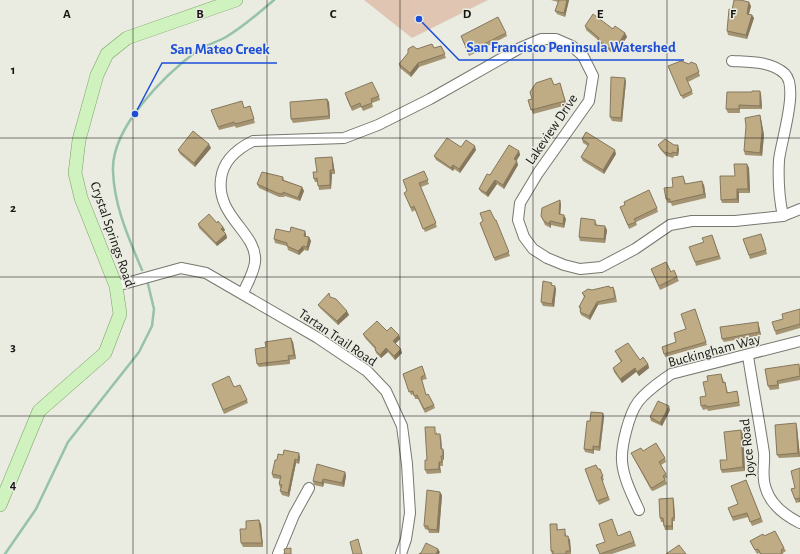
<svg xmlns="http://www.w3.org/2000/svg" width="800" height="554" viewBox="0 0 800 554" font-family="'Alegreya Sans',sans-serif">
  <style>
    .green { fill: #e0c6b2 }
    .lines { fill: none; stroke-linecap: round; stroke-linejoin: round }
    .stream { stroke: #96c2ab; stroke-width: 2.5 }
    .minor-casing { stroke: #76776e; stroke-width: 12 }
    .major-casing { stroke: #79a066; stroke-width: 14 }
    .minor { stroke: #fff; stroke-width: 10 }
    .major { stroke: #cff2be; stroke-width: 13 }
    .wall { fill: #a49472 }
    .shaded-wall { fill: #86785d }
    .building { fill: #bfac85; stroke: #86785d }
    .grid { fill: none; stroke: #161613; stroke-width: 1; stroke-opacity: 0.55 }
    .labels { text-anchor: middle; stroke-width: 3; stroke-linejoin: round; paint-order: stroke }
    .street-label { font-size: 14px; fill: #161613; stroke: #eaebe1 }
    .grid-label { font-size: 13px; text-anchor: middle; font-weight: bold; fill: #161613; stroke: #eaebe1; stroke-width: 3; stroke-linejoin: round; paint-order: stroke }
    .leader { fill: none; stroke: #1d4ed8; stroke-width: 1.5 }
    .callout-dot { fill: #1d4ed8; stroke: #eaebe1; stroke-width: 1.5 }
    .callout-label { font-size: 15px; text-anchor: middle; font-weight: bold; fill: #1d4ed8; stroke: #eaebe1; stroke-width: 3; stroke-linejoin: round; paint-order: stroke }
  </style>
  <rect width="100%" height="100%" fill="#eaebe1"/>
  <path class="green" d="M364,0H488L412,38Z"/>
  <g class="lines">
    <g class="stream">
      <path d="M142,270C129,239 114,206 113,171C111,127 165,75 198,50C206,45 217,42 226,37C243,27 259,13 274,0"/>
      <path d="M5,554L36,509L68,442L139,352L152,326L154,309L148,284"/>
    </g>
    <defs>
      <g id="minor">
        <path d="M732,61C749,62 771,61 785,74C799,88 781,141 779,160C778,179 779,198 783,216"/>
        <path d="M116,286L181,268L206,273L318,338L367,371L386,391L402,426L407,464L410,513L406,539L401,554"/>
        <path d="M243,293C247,284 254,272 255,262C258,233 216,217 221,179C223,160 237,149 253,141L344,138L378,125L430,99L520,48L541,39H556L572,46L583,56L593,76L589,101L538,173L520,203L518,220L524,237L533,249L547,258L564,265L580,269L601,267L635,249L670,225L692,221H735L783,216L800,209"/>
        <path d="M748,356C753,388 759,420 764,453C765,466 761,476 766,489C771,505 786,516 800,523"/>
        <path d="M639,510C632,495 623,477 622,461C621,446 629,414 638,402C647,390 660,382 671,374L800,341"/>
        <path d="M278,554L294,515L309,488"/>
      </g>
      <path id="major" d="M0,505L39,411L105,353L120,314L116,286L81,198L75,173L79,140L97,75L107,54L127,38L236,0"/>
    </defs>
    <use href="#minor" class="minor-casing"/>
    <use href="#major" class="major-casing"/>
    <use href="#minor" class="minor"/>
    <use href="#major" class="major"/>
  </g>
  <g class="wall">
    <path d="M551,0H569L565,17L557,14L555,11L558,2Z"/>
    <path d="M751,6L749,14L752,15L754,18L747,39L728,35L727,31L732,10Z"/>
    <path d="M585,26L613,29L625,33L627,37L618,50L615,47L611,52L599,44L598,40L586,30Z"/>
    <path d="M506,33L507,36L469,56L461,36Z"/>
    <path d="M441,46L446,58L419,67L411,77L400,68L399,64L417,49L434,48Z"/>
    <path d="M696,64L700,76L688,82L693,94L683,99L668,66Z"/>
    <path d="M626,81L622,122L612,121L610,117Z"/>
    <path d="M560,83L567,105L533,114L528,100L532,99L554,85Z"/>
    <path d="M752,92L761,94L762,109H740V113H728L726,109Z"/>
    <path d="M379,96L380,100L372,103L373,107L363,111L361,107L352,111L346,97Z"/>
    <path d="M327,99L329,102L330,119L293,123L291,119Z"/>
    <path d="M250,106L255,123L236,128L235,126L219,130L211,110L244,108Z"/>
    <path d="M761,119L764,135L762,156L745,155L744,151Z"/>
    <path d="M582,139L616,154L604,174L583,161L581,157L588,146L583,143Z"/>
    <path d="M658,145L679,149L678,156H674L673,158L666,156L660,149Z"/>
    <path d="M461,147L476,150L460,173L454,169L453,171L436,160L434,156Z"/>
    <path d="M211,148L195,167L180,154L178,150Z"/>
    <path d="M519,151L520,155L516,161L518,165L504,189L497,184L488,197L481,192L479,189L490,175Z"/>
    <path d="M333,161L335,174H332L331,189L319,190L318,182H315L314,179L317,172Z"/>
    <path d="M747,164L749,168L750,193H739V203H722L721,200L735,176Z"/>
    <path d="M424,171L429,184L421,187L437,227L425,232L415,210L412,212L406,196L407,191Z"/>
    <path d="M683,176L686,184L704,185L706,198L672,206L671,203H668L666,199L673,187Z"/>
    <path d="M283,177L284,180L302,187L304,191L300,201L285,196L284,197H279L259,188L257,184Z"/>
    <path d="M561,204L560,215L566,219L564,228L551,225V228L545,225L541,216Z"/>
    <path d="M620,207L657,208L658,212L636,222L637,225L629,229Z"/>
    <path d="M495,220H496L510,256L495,261L480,223Z"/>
    <path d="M595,220L597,225L607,230L605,243L580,241L579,237Z"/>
    <path d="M217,223L223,227L225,230L224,232L226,234L227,238L217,246L199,228L198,224Z"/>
    <path d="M305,231L306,235V237H309L311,241L308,251L304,250L299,255L288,250L287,246L275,243L274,239L290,232Z"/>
    <path d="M712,235L721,259L696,266L695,262L704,242Z"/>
    <path d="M763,238L767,254L750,259L743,239Z"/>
    <path d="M651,269L671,272L677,277L679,281L660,290Z"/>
    <path d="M553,285L556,289L554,307L543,306L541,302Z"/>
    <path d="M613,287L615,291L617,302L598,305L590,320L581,315L580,312V310L579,307L584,297L582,293L592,290Z"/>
    <path d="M330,298L349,315L338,325L320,308L318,305Z"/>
    <path d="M695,309L707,345L665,357L662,347L676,342L686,329Z"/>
    <path d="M800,311V328L776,335L775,331Z"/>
    <path d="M758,322L759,326L761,335L724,342L722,339Z"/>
    <path d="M363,334L399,335L400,339L395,344L402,353L395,360L388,352L381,358L376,353L375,350V349L365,338Z"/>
    <path d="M293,342L296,359L290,360V364L259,367L257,364Z"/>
    <path d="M615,351L640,360L648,364L649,368L639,376L636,372L622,383L614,372L613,368L621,362L617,355Z"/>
    <path d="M422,366L427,379L422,380L426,395L434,405L435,408L425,413L418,399H415L414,394L411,395L403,374Z"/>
    <path d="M800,368V380L779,384V389L770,390L768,386L765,369Z"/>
    <path d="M721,374L724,382H725L726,386L728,393L737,391L738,395L740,406L708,411L707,409L703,410L701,406L706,396L708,381Z"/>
    <path d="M212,384L234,387L247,400L248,403L224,414Z"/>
    <path d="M670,410L662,426L651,421L650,417Z"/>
    <path d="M603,413L604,417L600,451L594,450V454L585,452L584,449Z"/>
    <path d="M796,423L797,427L800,457L779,458L777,455Z"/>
    <path d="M437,431V434L441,437L442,449L444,452V460H443V466H440L441,473L427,474L425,470L427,460Z"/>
    <path d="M743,434L745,471L722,473L721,470Z"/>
    <path d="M643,451L665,458L666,462L661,465L666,474L667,477L665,479L667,484L653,491L651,490L633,457L631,453Z"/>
    <path d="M283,455L300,457L299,464L296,463L289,497L282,495L280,491L281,488H280L279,484L280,479L273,478L272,474Z"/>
    <path d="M800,468V502L796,503L791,489L795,488Z"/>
    <path d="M585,469H600L604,480L602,481L610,500L599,505Z"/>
    <path d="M345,472L346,476L344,487L324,483L323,487L314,485L313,481Z"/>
    <path d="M746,480L763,522L752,526L748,517L733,521L728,508L738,504Z"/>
    <path d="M442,495L439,533H429L428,530L425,529L424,526Z"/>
    <path d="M673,498L674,502L675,521H673V530H665L663,522H661L660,518Z"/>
    <path d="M261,524L263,547H243L241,543L246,529Z"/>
    <path d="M558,527V530L566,533V536L570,540L571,554H552L551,551Z"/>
    <path d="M630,531L636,546L612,554H600L605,542L618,536Z"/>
    <path d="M764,536L784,548L786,551L783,553V554H760L759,553L757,554L750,541Z"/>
  </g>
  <g class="shaded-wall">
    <path d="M567,0H569L565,17L564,13Z"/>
    <path d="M749,2L751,6L748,17L747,14Z"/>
    <path d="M752,15L754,18L747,39L746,35Z"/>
    <path d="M625,33L627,37L618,50L617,46Z"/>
    <path d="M613,43L615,47L611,52L610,49Z"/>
    <path d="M418,63L419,67L411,77L410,73Z"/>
    <path d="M625,78L626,81L622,122L621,118Z"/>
    <path d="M760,91L761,94L762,109L760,106Z"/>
    <path d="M327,99L329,102L330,119L329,116Z"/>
    <path d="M760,115L761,119L764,135L762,156L760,153Z"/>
    <path d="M209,144L211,148L195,167L194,163Z"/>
    <path d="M678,145L679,149L678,156L677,153Z"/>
    <path d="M475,146L476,150L460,173L459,169Z"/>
    <path d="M615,150L616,154L604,174L603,170Z"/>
    <path d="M519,151L520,155L515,163L514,159Z"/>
    <path d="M332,157L333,161L335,174L333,170Z"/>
    <path d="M517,161L518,165L504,189L503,185Z"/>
    <path d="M747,164L749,168L750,193L748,189Z"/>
    <path d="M453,165L454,169L453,171L451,168Z"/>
    <path d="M330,170L332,174L331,189L330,185Z"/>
    <path d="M495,180L497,184L488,197L486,193Z"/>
    <path d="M702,181L704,185L706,198L704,194Z"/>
    <path d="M302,187L304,191L300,201L298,198Z"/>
    <path d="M737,189L739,193V203L737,199Z"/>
    <path d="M560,200L561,204L560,218L559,214Z"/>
    <path d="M564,215L566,219L564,228L563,224Z"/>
    <path d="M550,221L551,225V228L549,224Z"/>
    <path d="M605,226L607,230L605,243L604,239Z"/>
    <path d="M223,227L225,230L222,233L221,229Z"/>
    <path d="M305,231L306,235L305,240L304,236Z"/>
    <path d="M226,234L227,238L217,246L216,243Z"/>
    <path d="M309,237L311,241L308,251L307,247Z"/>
    <path d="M303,246L304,250L299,255L298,251Z"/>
    <path d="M555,286L556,289L554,307L552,304Z"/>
    <path d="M597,302L598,305L590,320L589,316Z"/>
    <path d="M347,311L349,315L338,325L337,321Z"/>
    <path d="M758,322L759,326L761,335L759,332Z"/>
    <path d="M399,335L400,339L394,345L393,341Z"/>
    <path d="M291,338L293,342L296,359L294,355Z"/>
    <path d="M386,348L388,352L381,358L380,355Z"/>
    <path d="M401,349L402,353L395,360L394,356Z"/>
    <path d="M648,364L649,368L639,376L637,372Z"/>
    <path d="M635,368L636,372L622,383L620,379Z"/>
    <path d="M669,406L670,410L662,426L660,423Z"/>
    <path d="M603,413L604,417L600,451L599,447Z"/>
    <path d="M796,423L797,427L800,457L798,453Z"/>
    <path d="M741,430L743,434L745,471L743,467Z"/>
    <path d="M440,434L441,437L442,453L441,449Z"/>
    <path d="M593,446L594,450V454L593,450Z"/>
    <path d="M443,449L444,452V460L443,456Z"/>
    <path d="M299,453L300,457L299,464L298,460Z"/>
    <path d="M295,459L296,463L289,497L288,493Z"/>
    <path d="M439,462L440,466L441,473L439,469Z"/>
    <path d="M345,472L346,476L344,487L342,483Z"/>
    <path d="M323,479L324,483L323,487L322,483Z"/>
    <path d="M440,492L442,495L439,533L437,530Z"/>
    <path d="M673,498L674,502L675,521L674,517Z"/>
    <path d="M672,518L673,521V530L672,526Z"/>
    <path d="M259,520L261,524L263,547L262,543Z"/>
    <path d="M568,536L570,540L571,554L570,551Z"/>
    <path d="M438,549L440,552L439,554H436Z"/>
  </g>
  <g class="building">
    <path d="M559,0H567L564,13L555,11Z"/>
    <path d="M734,0H740L749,2L747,14L752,15L746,35L727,31L729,9L732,10Z"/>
    <path d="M593,14L613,29L615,26L625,33L617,46L613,43L610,49L598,40L599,38L585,26Z"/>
    <path d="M498,17L506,33L468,52L461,36Z"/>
    <path d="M432,44L434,48L441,46L445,54L418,63L410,73L399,64L408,53V49L413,46L417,49Z"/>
    <path d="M681,61L689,64L691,62L696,64L699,72L686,78L692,91L681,96L668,66Z"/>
    <path d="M611,77L625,78L621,118L610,117Z"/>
    <path d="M551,78L554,85L560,83L565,101L531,110L528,100L532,99L530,92L536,83Z"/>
    <path d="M372,82L379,96L371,99L372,103L361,107L360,103L351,107L345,93Z"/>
    <path d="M752,91H760V106L739,105V109H726L727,92H752Z"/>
    <path d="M327,99L329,116L291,119L290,102Z"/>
    <path d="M242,101L244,108L250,106L254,119L235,124L234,122L218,127L211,110Z"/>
    <path d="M760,115L762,131L760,153L744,151L746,126L745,118Z"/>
    <path d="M193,131L209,144L194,163L178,150Z"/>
    <path d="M586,132L615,150L603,170L581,157L589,144L582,139Z"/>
    <path d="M447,138L461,147L466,140L475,146L459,169L453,165L451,168L434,156Z"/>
    <path d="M665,139L674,145H678L677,153L672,152V154L664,152L658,145Z"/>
    <path d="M509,145L519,151L514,159L517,161L503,185L495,180L486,193L479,189L487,174L490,175Z"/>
    <path d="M332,157L333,170H330V185L318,186L317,178L314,179L313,172H317L315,158Z"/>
    <path d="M734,164H747L748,189H737V199L721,200L720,176H735Z"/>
    <path d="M424,171L428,180L419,183L436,223L423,229L414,206L411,208L404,193L407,191L403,180Z"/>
    <path d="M262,172L283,177L282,180L302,187L298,198L283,192V194L277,193L257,184Z"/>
    <path d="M683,176L685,184L702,181L704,194L670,202V199H666L664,188L673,187L672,178Z"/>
    <path d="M649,190L657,208L634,219L636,222L628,225L620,207L625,205L624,202Z"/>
    <path d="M560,200L559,214L564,215L563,224L550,221L549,224L544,221L541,216L542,208Z"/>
    <path d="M490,210L495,220H496L509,252L494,258L480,223L483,221L480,213Z"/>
    <path d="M209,214L217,223L218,221L223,227L221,229L226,234L216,243L198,224Z"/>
    <path d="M581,218L595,220V225L605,226L604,239L579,237Z"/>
    <path d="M291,227L305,231L304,236L309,237L307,247L303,246L298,251L287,246V243L274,239L276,229L290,232Z"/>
    <path d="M761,234L766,250L749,255L743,239Z"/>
    <path d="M712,235L719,256L695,262L689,247L704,242L702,238Z"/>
    <path d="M666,262L671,272L674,270L677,277L659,286L651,269Z"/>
    <path d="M543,281L552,283L551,285L555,286L552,304L541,302Z"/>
    <path d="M609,286L610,288L613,287L615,298L597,302L589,316L580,312L581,308L579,307L585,296L582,293L588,289L592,290Z"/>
    <path d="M329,293L330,297L336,299L347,311L337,321L318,305Z"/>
    <path d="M695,309L706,342L664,354L662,347L676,342L674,333L686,329L681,314Z"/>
    <path d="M800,309V324L775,331L772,322L783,319L782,314Z"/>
    <path d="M377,321L387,331L391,327L399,335L393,341L401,349L394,356L386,348L380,355L375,350L376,348L363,334Z"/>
    <path d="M758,322L759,332L722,339L720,327Z"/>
    <path d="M291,338L294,355L288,356L289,360L257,364L255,349L266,347L265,342Z"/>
    <path d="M628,343L640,360L643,357L648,364L637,372L635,368L620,379L613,368L622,361L615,351Z"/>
    <path d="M799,364L800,376L777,381L778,385L768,386L765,369Z"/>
    <path d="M422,366L425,375L421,377L426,395L428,394L434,405L424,409L417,395L414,396L413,391L409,392L403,374Z"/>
    <path d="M721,374L723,383L725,382L727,393L737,391L739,402L707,407L706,405L701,406L700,397L706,396L703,382L708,381L707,376Z"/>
    <path d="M229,376L234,387L240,385L247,400L223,410L212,384Z"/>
    <path d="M658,401L669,406L660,423L650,417Z"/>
    <path d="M591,412L603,413L599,447L593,446V450L584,449L587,421H590Z"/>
    <path d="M796,423L798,453L777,455L775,425Z"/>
    <path d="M425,427H435V434H440L441,449H443V456H441L442,462H439V469L425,470V460H427Z"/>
    <path d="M741,430L743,467L721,470L720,460H727L724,432Z"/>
    <path d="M656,443L665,458L659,462L666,474L663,476L665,480L652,488L650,486L631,453L641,448L643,451Z"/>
    <path d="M284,450L299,453L298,460L295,459L288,493L280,491L282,485L279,484L281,476L272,474L275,460H277L278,454L283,455Z"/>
    <path d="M317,464L345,472L342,483L323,479L322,483L313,481Z"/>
    <path d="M596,465L598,469H600L603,476L601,477L608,497L597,501L585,469Z"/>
    <path d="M800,468V502L799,498L795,499L791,489L795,488L791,471Z"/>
    <path d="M746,480L761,518L750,522L747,513L732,517L728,508L738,504L731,486Z"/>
    <path d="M427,490L440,492L437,530L428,529V526H424Z"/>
    <path d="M673,498L674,517L672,518V526H664L663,518H660L659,499Z"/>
    <path d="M612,519L618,536L630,531L634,542L600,554L596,545L605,542L599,524Z"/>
    <path d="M259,520L262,543H241L240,529H246V521Z"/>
    <path d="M550,524H557V530L565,529V536H568L570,551H566V554H553V551H551Z"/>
    <path d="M775,531L784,548L781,550L782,552L780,554H761L758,549L755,550L750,541L763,534L764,536Z"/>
    <path d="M358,539L362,554H353L350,542Z"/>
    <path d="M426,543L438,549L436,554H419L420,553H421Z"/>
    <path d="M679,545L686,554H666Z"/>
    <path d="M291,548V554H285L284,549Z"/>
  </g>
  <path class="grid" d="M133,0V554M267,0V554M400,0V554M533,0V554M667,0V554M0,138H800M0,277H800M0,416H800"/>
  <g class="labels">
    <g class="street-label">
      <text transform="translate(551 129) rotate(-56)" y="5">Lakeview Drive</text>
      <text transform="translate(113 234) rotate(71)" y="5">Crystal Springs Road</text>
      <text transform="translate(338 337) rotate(34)" y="5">Tartan Trail Road</text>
      <text transform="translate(714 350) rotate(-15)" y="5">Buckingham Way</text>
      <text transform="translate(747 448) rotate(-96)" y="5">Joyce Road</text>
    </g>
  </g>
  <g class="grid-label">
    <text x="67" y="18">A</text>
    <text x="200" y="18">B</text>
    <text x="333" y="18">C</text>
    <text x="467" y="18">D</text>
    <text x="600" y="18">E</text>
    <text x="733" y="18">F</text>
    <text x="13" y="74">1</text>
    <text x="13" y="212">2</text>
    <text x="13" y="351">3</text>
    <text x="13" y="489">4</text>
  </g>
  <path class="leader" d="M419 19L459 60H684M135 114L162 63H277"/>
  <g class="callout-dot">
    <circle cx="419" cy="19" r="4"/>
    <circle cx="135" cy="114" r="4"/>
  </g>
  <g class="callout-label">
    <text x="571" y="52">San Francisco Peninsula Watershed</text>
    <text x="220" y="54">San Mateo Creek</text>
  </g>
</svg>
